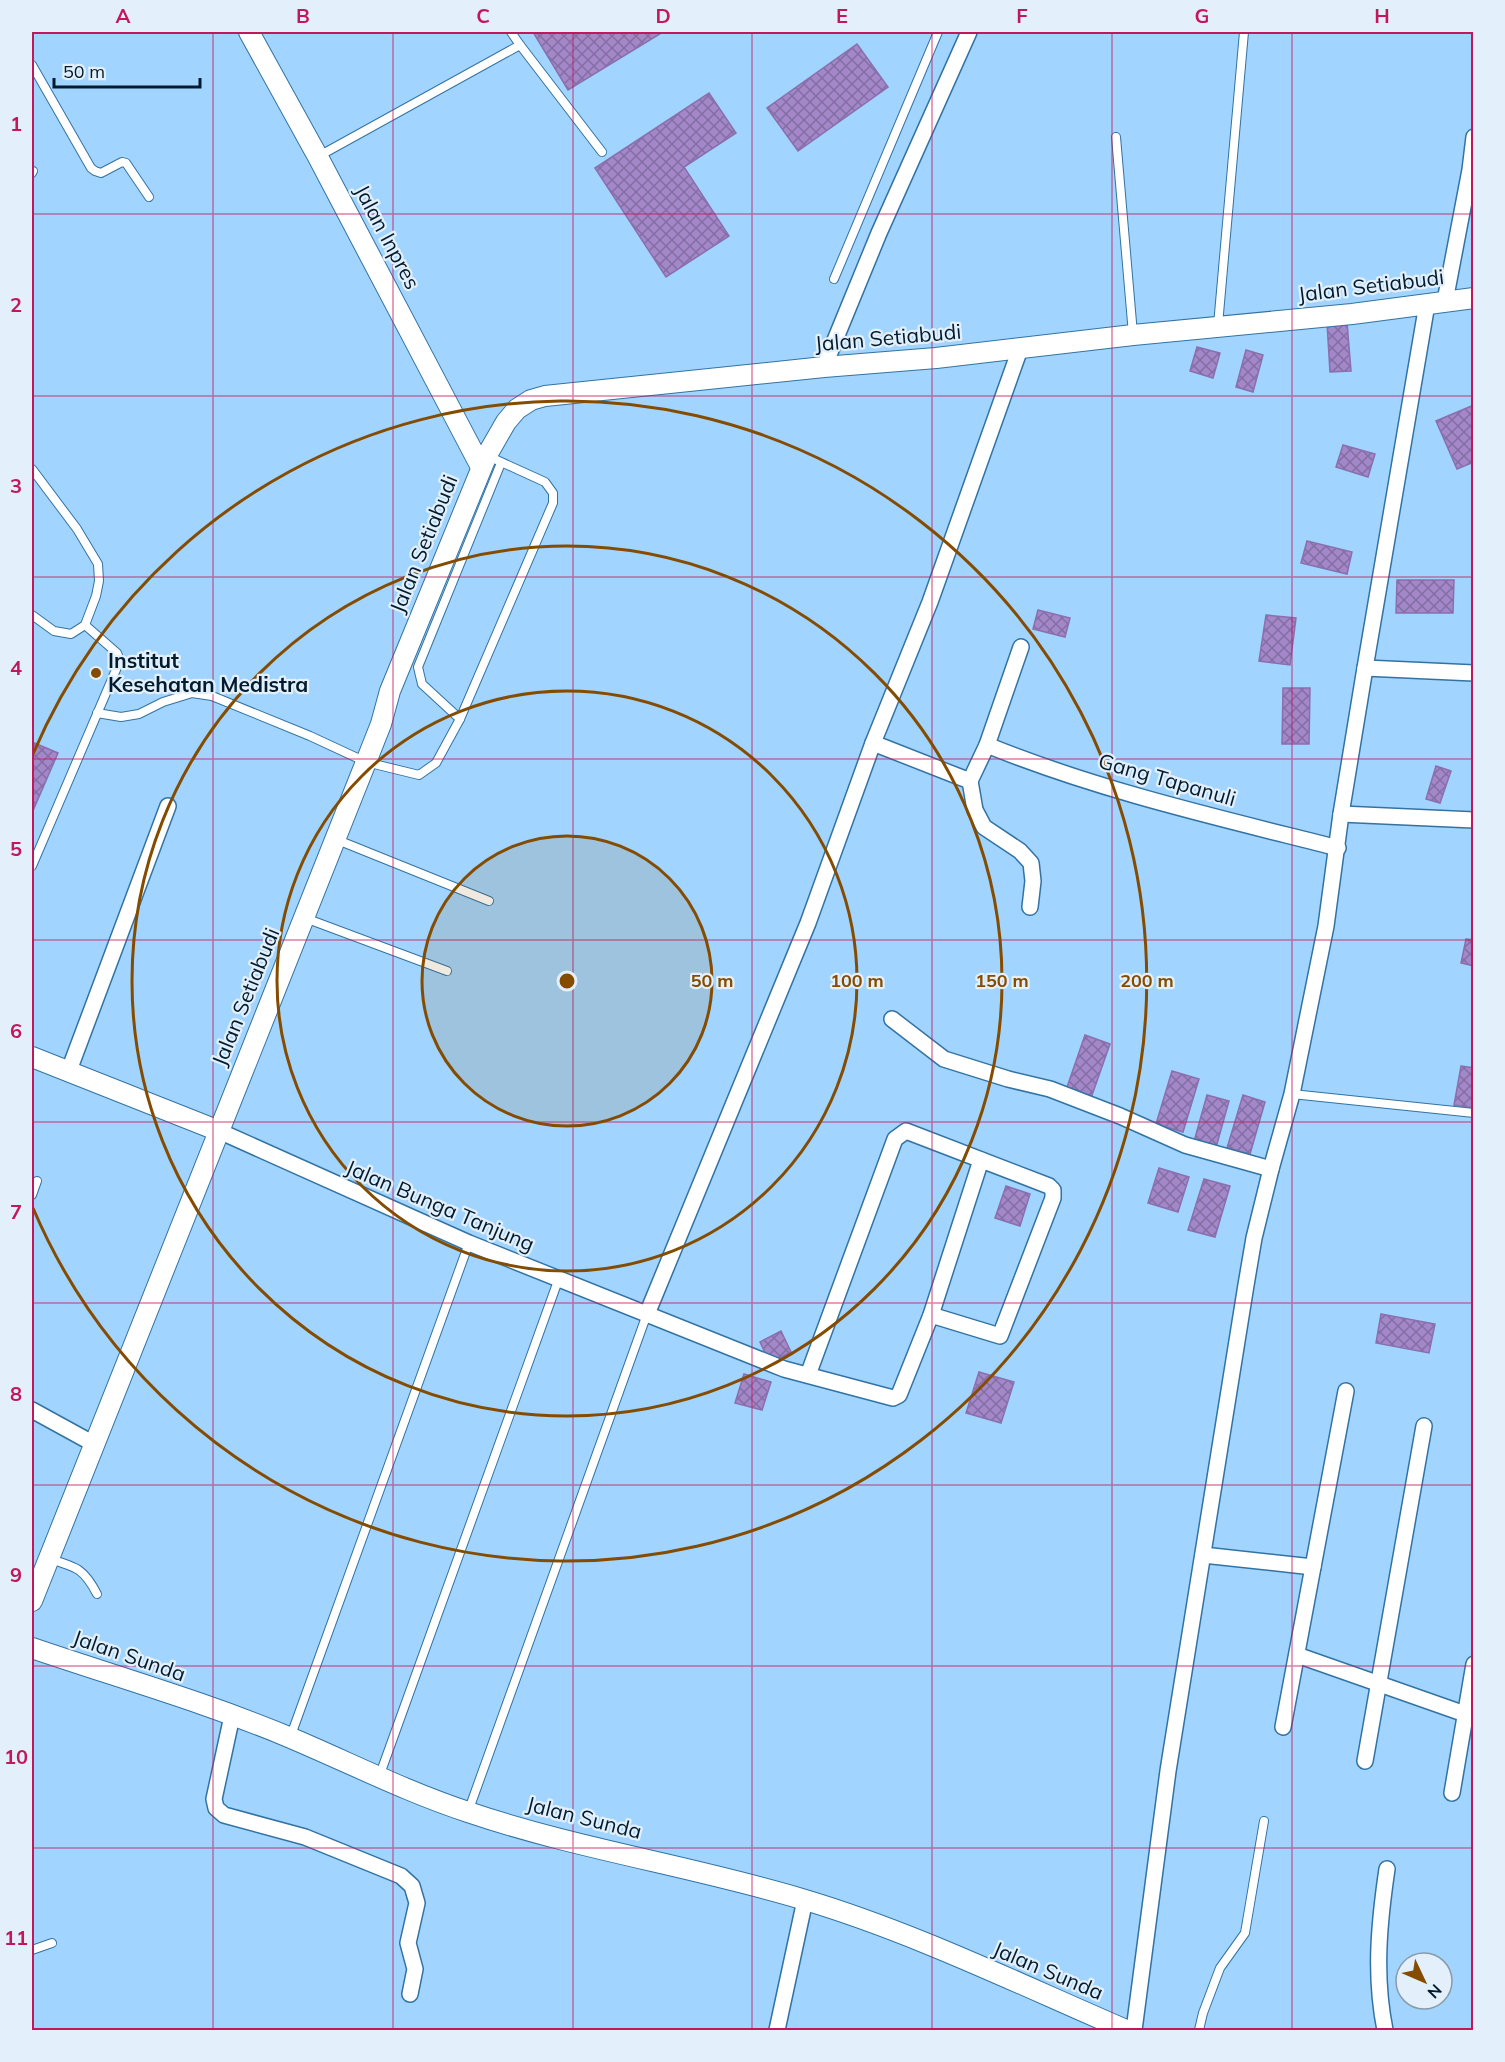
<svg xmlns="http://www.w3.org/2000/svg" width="1505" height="2062" viewBox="0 0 1505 2062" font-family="Mulish,sans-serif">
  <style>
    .building { fill: url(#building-cross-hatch); stroke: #8a6fae; stroke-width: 1.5 }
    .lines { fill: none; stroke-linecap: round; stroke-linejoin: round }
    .service-casing { stroke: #3273a3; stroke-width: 10 }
    .minor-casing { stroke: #3273a3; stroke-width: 18 }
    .tertiary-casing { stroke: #3273a3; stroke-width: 22 }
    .service { stroke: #fff; stroke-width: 8 }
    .minor { stroke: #fff; stroke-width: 15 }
    .tertiary { stroke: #fff; stroke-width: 20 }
    .grid { fill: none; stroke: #c2185b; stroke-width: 1.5; stroke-opacity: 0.55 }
    .ring { fill: none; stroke: #854c00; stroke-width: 3 }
    .poi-dot { fill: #854c00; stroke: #e3f0fb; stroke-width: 2 }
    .labels { text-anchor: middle; stroke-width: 4.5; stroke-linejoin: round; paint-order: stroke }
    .street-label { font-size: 21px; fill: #021c2f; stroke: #e3f0fb }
    .poi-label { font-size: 21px; font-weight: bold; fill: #021c2f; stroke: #e3f0fb; text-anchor: start }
    .centre { fill: #854c00; stroke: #e3f0fb; stroke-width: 3 }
    .ring-label { font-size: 18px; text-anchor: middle; font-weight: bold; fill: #854c00; stroke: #e3f0fb; stroke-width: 4.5; stroke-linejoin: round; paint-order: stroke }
    .neatline { fill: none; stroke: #c2185b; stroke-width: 2 }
    .grid-label { font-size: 20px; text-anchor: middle; font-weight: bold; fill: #c2185b }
  </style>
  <defs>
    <pattern id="building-cross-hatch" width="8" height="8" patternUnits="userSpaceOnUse" patternTransform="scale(1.5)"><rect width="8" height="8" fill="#a387c9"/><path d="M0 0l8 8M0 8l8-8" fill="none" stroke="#836ea4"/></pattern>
  </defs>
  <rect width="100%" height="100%" fill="#a1d4fe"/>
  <g class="building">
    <path d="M533,32H663L568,90Z"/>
    <path d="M857,44L888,87L798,151L767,108Z"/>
    <path d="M709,93L736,133L684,167L729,236L666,277L595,168Z"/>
    <path d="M1347,322L1351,371L1330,372L1327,323Z"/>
    <path d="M1197,347L1220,353L1213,378L1190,371Z"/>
    <path d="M1246,350L1263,355L1253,392L1236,387Z"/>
    <path d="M1474,405V462L1457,469L1436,421Z"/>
    <path d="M1343,445L1375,454L1368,477L1336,467Z"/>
    <path d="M1307,541L1352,552L1347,574L1301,563Z"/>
    <path d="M1397,580H1454L1453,613H1396Z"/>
    <path d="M1038,610L1070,618L1065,637L1033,629Z"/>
    <path d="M1266,615L1296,618L1290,665L1259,661Z"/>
    <path d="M1283,688H1310L1309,744H1282Z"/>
    <path d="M32,742L58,753L32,813Z"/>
    <path d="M1436,766L1451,771L1440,803L1426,799Z"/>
    <path d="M1466,939L1474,940V966L1461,963Z"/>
    <path d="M1085,1035L1110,1044L1091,1098L1066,1090Z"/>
    <path d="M1461,1066L1474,1068V1108L1454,1105Z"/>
    <path d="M1172,1071L1199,1079L1183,1132L1156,1124Z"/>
    <path d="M1207,1095L1229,1101L1215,1151L1193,1145Z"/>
    <path d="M1243,1095L1265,1102L1250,1154L1227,1148Z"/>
    <path d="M1159,1168L1189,1177L1178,1212L1148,1203Z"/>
    <path d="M1204,1179L1230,1186L1215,1237L1188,1230Z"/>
    <path d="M1006,1186L1030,1194L1020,1226L995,1218Z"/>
    <path d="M1381,1314L1435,1324L1429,1353L1376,1343Z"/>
    <path d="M781,1331L791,1352L770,1363L760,1342Z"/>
    <path d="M979,1372L1014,1382L1001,1423L966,1413Z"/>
    <path d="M744,1374L771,1382L762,1410L735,1403Z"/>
  </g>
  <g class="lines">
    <defs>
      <g id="service">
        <path d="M511,32L520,45"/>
        <path d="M32,65L91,168L95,171L101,173L122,162L126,163L149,197"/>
        <path d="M1116,137L1133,334"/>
        <path d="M319,156L520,45L602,152"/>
        <path d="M32,173L33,171"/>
        <path d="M834,279L938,32"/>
        <path d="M1218,325L1244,32"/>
        <path d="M32,469L77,529L98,564L99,581L96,596L85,625L71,634L54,631L32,615"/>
        <path d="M97,713L121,717L139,714L163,702L192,693L212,696L310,736L366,762L419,775L436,763L460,719L553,503V493L545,482L488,456"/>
        <path d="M460,719L422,684L418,667L501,463"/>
        <path d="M335,839L489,901"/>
        <path d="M32,866L118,665L119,658L117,653L85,625"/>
        <path d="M305,918L447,971"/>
        <path d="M1292,1094L1474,1113"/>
        <path d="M32,1195L37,1181"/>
        <path d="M50,1559C77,1567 84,1569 97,1594"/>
        <path d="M290,1738L469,1243"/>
        <path d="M379,1777L559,1278"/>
        <path d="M468,1812L647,1314"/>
        <path d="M32,1950L52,1943"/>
        <path d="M1199,2030L1203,2013L1220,1968L1245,1933L1264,1821"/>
      </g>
      <g id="minor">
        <path d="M1445,301L1470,170L1474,137"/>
        <path d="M824,367L879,233L969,32"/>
        <path d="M1021,647L987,745L970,781L975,810L984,827L1020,851L1031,863L1033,881L1030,907"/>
        <path d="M1365,668L1474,673"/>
        <path d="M873,743L970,781"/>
        <path d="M987,745C1100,791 1220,818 1338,848"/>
        <path d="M1341,814L1474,820"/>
        <path d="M892,1019L944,1059L1008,1079L1050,1089L1120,1116L1185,1145L1271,1169"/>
        <path d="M68,1073L168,806"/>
        <path d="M219,1131L469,1243L784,1369L893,1398L899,1395L931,1315L981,1160"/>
        <path d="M647,1314L808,923L873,743L930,602L1020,349"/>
        <path d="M808,1375L895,1139L906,1131L1049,1186L1053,1190V1198L1000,1336L931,1315"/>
        <path d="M32,1410L94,1444"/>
        <path d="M1203,1555L1313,1567"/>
        <path d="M1297,1655L1465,1714"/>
        <path d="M232,1716L214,1799L216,1808L224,1815L305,1837L401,1876L412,1886L417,1903L408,1943L415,1969L410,1994"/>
        <path d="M1283,1727L1346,1391"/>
        <path d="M1365,1761L1424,1426"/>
        <path d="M1452,1793L1474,1664"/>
        <path d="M777,2030L805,1900"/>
        <path d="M1134,2030L1168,1771L1246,1285L1254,1238L1271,1169L1292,1094L1326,926L1341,814L1365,668L1427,304"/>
        <path d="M1385,2030C1374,1976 1379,1923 1387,1869"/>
      </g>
      <g id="tertiary">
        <path d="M249,32L318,157L481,467"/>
        <path d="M32,1057L219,1131"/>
        <path d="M32,1601L366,762L381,724L390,691L487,455L506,422L517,409L531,400L545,396L824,367L936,358L1133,335L1352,314L1474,298"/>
        <path d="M32,1648C117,1677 208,1703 291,1738C350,1763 407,1792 468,1812C577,1849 692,1866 802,1899C913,1932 1019,1984 1126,2030"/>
      </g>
    </defs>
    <use href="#service" class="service-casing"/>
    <use href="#minor" class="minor-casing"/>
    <use href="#tertiary" class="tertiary-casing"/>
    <use href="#service" class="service"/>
    <use href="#minor" class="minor"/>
    <use href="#tertiary" class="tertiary"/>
  </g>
  <path class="grid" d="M213,32V2030M393,32V2030M573,32V2030M752,32V2030M932,32V2030M1112,32V2030M1292,32V2030M32,214H1474M32,396H1474M32,577H1474M32,759H1474M32,940H1474M32,1122H1474M32,1303H1474M32,1485H1474M32,1666H1474M32,1848H1474"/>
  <circle cx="567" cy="981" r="145" fill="#854c00" fill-opacity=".12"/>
  <g class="ring">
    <circle cx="567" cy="981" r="145"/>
    <circle cx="567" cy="981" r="290"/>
    <circle cx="567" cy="981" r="435"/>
    <path d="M33 754A580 580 0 1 1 33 1208"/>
  </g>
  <circle class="poi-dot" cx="96" cy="673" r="6"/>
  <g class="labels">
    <g class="street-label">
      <text transform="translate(387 237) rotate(62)" y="7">Jalan Inpres</text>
      <text transform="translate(1371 286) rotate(-7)" y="7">Jalan Setiabudi</text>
      <text transform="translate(888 338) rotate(-5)" y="7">Jalan Setiabudi</text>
      <text transform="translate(424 544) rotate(-68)" y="7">Jalan Setiabudi</text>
      <text transform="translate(1167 780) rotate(16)" y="7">Gang Tapanuli</text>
      <text transform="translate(246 997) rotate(-68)" y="7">Jalan Setiabudi</text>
      <text transform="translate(440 1206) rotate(23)" y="7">Jalan Bunga Tanjung</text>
      <text transform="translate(129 1656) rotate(19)" y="7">Jalan Sunda</text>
      <text transform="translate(584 1818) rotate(14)" y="7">Jalan Sunda</text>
      <text transform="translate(1048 1971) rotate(23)" y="7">Jalan Sunda</text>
    </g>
    <g class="poi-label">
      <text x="108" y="668">Institut<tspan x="108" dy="24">Kesehatan Medistra</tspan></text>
    </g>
  </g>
  <circle cx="567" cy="981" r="9" class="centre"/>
  <g class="ring-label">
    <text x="712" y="987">50 m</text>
    <text x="857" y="987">100 m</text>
    <text x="1002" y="987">150 m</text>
    <text x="1147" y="987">200 m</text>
  </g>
  <rect width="1505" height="2062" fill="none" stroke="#e3f0fb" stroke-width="66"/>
  <g transform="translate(1424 1981) rotate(134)"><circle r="28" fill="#e3f0fb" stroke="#899ba9" stroke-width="1.5"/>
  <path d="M0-4.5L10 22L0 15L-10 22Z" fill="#854c00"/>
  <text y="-9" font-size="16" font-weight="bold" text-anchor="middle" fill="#021c2f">N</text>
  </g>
  <path d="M54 78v9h146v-9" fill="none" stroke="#021c2f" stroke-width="3"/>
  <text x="63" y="78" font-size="18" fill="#021c2f" stroke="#e3f0fb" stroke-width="4.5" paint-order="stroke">50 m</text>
  <rect x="33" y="33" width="1439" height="1996" class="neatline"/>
  <g class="grid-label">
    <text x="123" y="23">A</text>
    <text x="303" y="23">B</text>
    <text x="483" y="23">C</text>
    <text x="663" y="23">D</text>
    <text x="842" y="23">E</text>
    <text x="1022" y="23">F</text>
    <text x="1202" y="23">G</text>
    <text x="1382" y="23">H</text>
    <text x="16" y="131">1</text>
    <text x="16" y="312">2</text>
    <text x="16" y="493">3</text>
    <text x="16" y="675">4</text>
    <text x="16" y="856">5</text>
    <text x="16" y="1038">6</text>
    <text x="16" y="1219">7</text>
    <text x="16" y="1401">8</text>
    <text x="16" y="1582">9</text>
    <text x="16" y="1764">10</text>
    <text x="16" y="1945">11</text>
  </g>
</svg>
